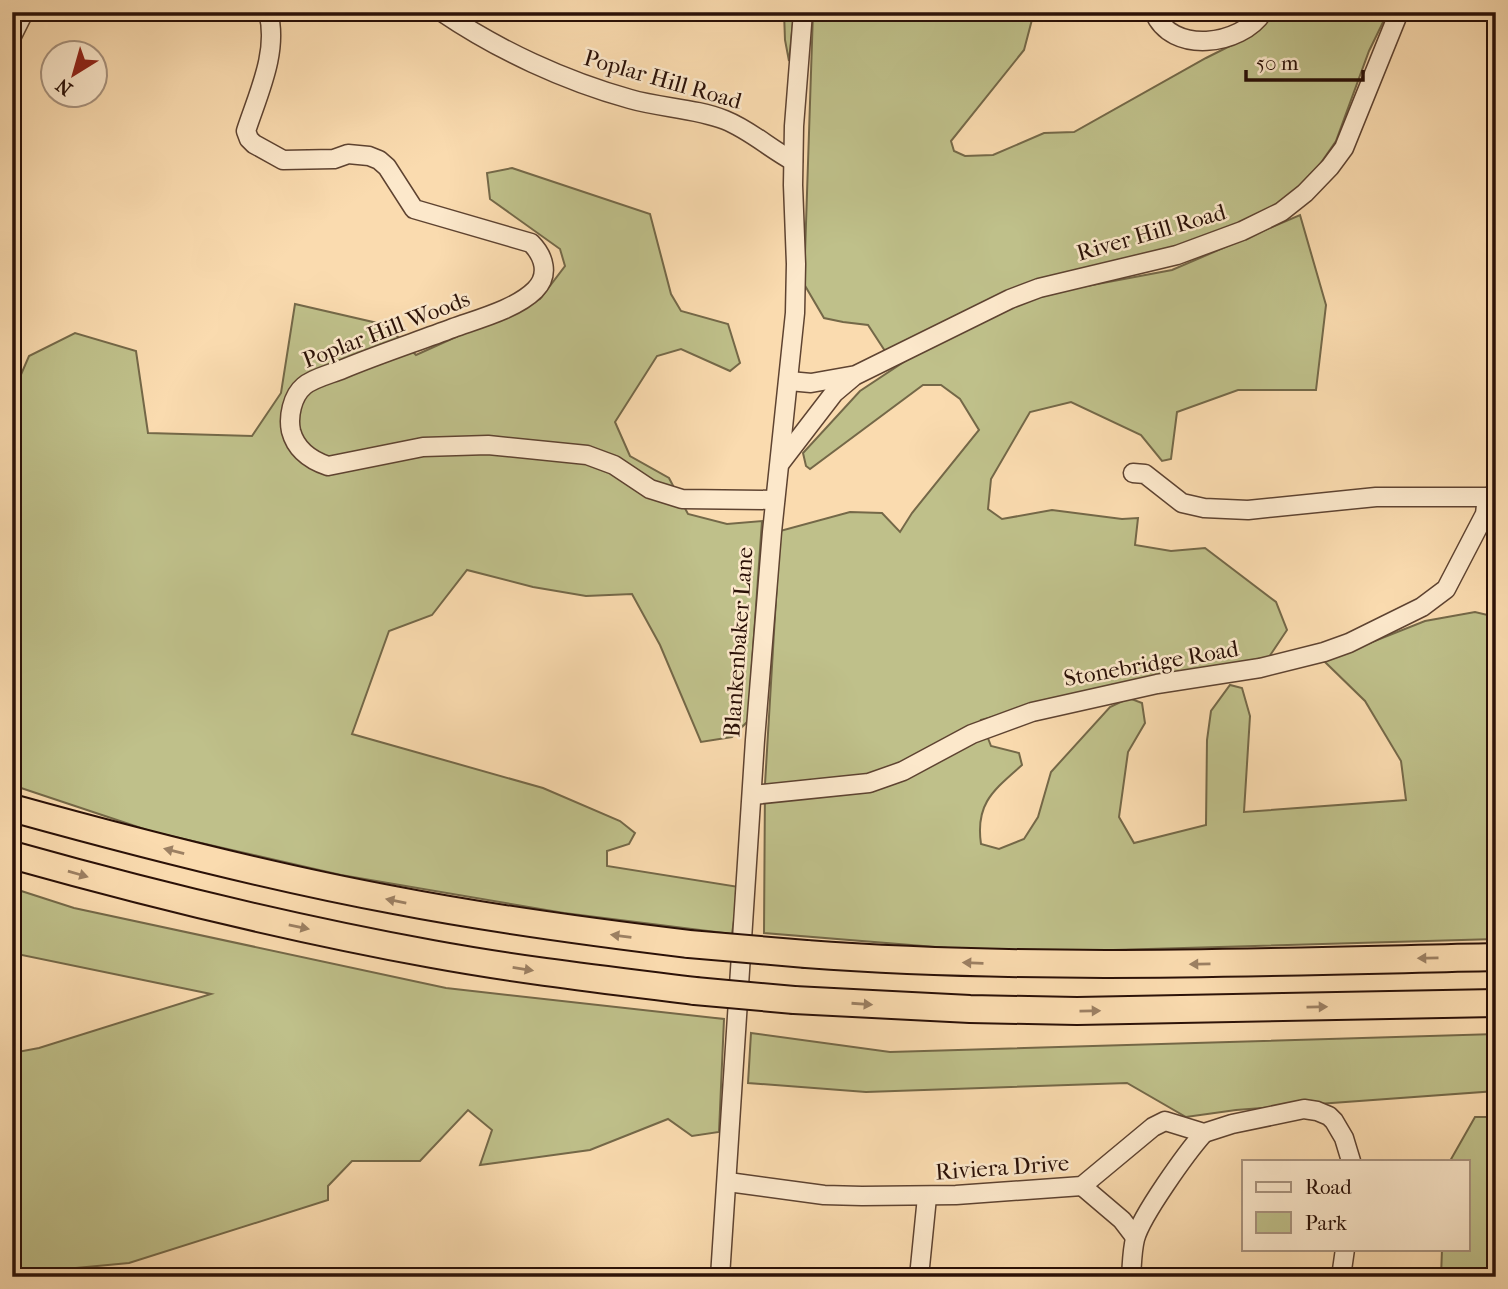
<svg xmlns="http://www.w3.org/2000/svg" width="1508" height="1289" viewBox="0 0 1508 1289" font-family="'IM FELL French Canon',serif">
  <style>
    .green { fill: #bfc08a; stroke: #746848; stroke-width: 2 }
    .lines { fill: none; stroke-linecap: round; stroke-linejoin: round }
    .minor-casing { stroke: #5e4331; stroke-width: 21 }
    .highway-casing { stroke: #2a1007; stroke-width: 30 }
    .minor { stroke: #fce8cb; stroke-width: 18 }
    .highway { stroke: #fadbaf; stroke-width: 26 }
    .highway-bridge-casing { stroke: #2a1007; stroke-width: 30; stroke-linecap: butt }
    .highway-bridge { stroke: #fadbaf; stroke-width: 26 }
    .oneway { fill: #9c8063 }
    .labels { text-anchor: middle; stroke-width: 5; stroke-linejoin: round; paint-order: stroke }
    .street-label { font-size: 23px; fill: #2a1007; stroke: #fce8cb }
  </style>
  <rect width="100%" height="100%" fill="#fadbaf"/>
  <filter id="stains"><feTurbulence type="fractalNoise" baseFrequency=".00286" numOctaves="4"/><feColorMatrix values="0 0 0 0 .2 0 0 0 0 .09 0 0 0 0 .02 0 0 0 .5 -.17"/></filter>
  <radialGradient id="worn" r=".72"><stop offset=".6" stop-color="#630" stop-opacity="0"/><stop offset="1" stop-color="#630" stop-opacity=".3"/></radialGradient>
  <g class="green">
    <path d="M784,12H794L789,61L785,40Z"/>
    <path d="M813,12H1034L1024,50L951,141L954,151L965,156L993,155L1044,133L1074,132L1206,58L1248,37L1273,12H1388L1369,51L1336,141L1316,170L1272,213L1197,243L1094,267L887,354L868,325L843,322L824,318L804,284Z"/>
    <path d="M512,168L650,214L671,294L681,311L728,324L740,363L730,371L681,349L657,356L615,422L630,456L669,478L688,514L727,524L762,521L748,721L732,737L701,742L660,645L632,594L586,596L533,587L467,570L432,615L389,631L352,734L543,788L620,821L635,833L629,844L607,851V866L739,887L732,934L564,913L341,875L153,832L12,785L13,393L29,356L75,333L136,351L148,433L252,436L281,393L295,304L386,325L416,355L540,299L565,266L560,249L490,199L487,173Z"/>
    <path d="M1300,215L1326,305L1316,390H1238L1177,412L1171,459L1162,461L1141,435L1071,402L1030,412L991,479L988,509L1002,519L1052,510L1122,519L1138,518L1135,545L1171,551L1205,548L1276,602L1287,630L1269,657L1102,688L981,720L991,746L1019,753L1022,765C994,790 975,803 981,844L999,849L1024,839L1038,817L1051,772L1110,707L1129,698L1142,703L1145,723L1128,752L1119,817L1134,843L1206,825L1207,740L1211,711L1230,685L1242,688L1250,716L1244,812L1406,800L1401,761L1365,701L1324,661L1425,621L1475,612L1496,617V939L1009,953L764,933L765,784L780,531L850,512L882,513L900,532L912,513L979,430L960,399L941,385H923L810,469L806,466L803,453L860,391L931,344L1044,294L1172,270Z"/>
    <path d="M12,888L74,908L446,988L724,1019L719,1132L692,1136L668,1119L590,1150L480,1165L492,1130L468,1110L420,1161H352L328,1186V1200L129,1263L12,1274V1053L39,1048L211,994L12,953Z"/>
    <path d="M751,1033L890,1052L1496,1034V1091L1236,1110L1186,1117L1127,1083L866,1092L748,1083Z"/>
    <path d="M1475,1117H1496V1192L1490,1200L1496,1277H1441L1442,1249H1468V1161H1450Z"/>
  </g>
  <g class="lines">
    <defs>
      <g id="minor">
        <path d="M268,12C279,51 258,94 246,131L249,139L254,144L283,160L334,159L348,154L369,156L379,160L387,167L414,209L531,243C544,256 550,275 535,290C516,309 478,319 453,328C416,342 379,354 343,369C331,374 313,378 304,386C292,396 288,417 291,431C296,450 310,460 328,466L423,447L488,445L587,455L614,465L650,489L682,499L775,500"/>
        <path d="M442,12C498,50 565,81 630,99C661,108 695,108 725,120C750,130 769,148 793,161"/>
        <path d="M1154,12C1171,55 1241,46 1263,12"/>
        <path d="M12,36L24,12"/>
        <path d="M789,381L811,383L856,375L1010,299L1039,288L1177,255L1242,231L1281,212L1305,193L1330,167L1344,148L1399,12"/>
        <path d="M781,462L834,393L853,377"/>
        <path d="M1133,473L1145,474L1182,503L1204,508L1248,510L1376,497H1487"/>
        <path d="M753,795L869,783L903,771L972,734L1032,712L1157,684L1260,668L1324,652L1349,643L1422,607L1446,589L1485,514L1487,497H1496"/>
        <path d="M728,1182L824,1195L862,1196L956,1195L1082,1186L1153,1127L1165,1121L1204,1133L1232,1124L1304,1109L1317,1111L1329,1116L1334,1121L1344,1138L1351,1161"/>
        <path d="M1082,1186L1122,1220L1135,1237"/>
        <path d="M720,1277L755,740L772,532L795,313L796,264L793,185L794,126L803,12"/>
        <path d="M919,1277L927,1197"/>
        <path d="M1131,1277C1132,1264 1132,1251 1135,1239C1141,1216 1187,1152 1204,1133"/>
        <path d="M1341,1277L1345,1249"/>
      </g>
      <g id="highway">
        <path d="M12,808C138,843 265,876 394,900C492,919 590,932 689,944"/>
        <path d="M12,855C151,894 290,928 432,954C519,970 607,980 695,991"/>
        <path d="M806,954C1036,971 1266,962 1496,957"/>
        <path d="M794,1000L970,1009L1077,1011L1496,1003"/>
      </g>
    </defs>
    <use href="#minor" class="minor-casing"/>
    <use href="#highway" class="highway-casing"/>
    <use href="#minor" class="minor"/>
    <use href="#highway" class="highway"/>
    <defs>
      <g id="highway-bridge">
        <path d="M689,944L806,954"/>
        <path d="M695,991L794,1000"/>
      </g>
    </defs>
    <use href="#highway-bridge" class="highway-bridge-casing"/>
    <use href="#highway-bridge" class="highway-bridge"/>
  </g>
  <defs><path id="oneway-solid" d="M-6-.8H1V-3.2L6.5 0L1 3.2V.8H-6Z" transform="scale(1.75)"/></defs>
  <g class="oneway">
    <use href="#oneway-solid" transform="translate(174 851) rotate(-166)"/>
    <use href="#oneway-solid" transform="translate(78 874) rotate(16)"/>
    <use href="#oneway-solid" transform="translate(396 901) rotate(-169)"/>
    <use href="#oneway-solid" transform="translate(299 927) rotate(12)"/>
    <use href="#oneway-solid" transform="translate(621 936) rotate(-173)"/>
    <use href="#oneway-solid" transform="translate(1428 958) rotate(179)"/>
    <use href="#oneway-solid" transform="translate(973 963) rotate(-178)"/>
    <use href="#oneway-solid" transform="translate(1200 964) rotate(179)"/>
    <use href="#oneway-solid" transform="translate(523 969) rotate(9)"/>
    <use href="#oneway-solid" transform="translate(862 1004) rotate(4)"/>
    <use href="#oneway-solid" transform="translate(1317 1007) rotate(-1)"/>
    <use href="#oneway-solid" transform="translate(1090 1011) rotate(-1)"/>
  </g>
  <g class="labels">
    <g class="street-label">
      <text transform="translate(663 79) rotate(16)" y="8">Poplar Hill Road</text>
      <text transform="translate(1151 232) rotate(-16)" y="8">River Hill Road</text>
      <text transform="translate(386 329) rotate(-21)" y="8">Poplar Hill Woods</text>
      <text transform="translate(738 642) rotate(-86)" y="8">Blankenbaker Lane</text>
      <text transform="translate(1151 663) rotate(-10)" y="8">Stonebridge Road</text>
      <text transform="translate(1002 1167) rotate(-4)" y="8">Riviera Drive</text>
    </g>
  </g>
  <rect width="1508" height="1289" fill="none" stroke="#fadbaf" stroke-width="42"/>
  <rect x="14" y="14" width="1480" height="1261" fill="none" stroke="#2a1007" stroke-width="3.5"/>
  <rect x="21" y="21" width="1466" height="1247" fill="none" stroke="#2a1007" stroke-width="2"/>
  <rect x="1242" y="1160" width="228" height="91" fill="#fce8cb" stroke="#a8927d" stroke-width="2"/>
  <rect x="1256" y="1182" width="35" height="10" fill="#fce8cb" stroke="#a8927d" stroke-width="2"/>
  <text x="1305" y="1194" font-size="21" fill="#2a1007">Road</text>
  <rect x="1256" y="1212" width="35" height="21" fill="#bfc08a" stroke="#a8927d" stroke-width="2"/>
  <text x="1305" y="1230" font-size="21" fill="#2a1007">Park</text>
  <g transform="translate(74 74) rotate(217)"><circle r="33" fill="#fce8cb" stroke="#a8927d" stroke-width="2"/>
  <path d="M0-5L12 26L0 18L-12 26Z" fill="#8f2418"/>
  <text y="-10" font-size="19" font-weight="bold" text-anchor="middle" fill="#2a1007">N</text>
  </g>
  <path d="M1246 70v10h117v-10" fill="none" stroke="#2a1007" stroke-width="3.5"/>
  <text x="1256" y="70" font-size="21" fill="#2a1007" stroke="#fce8cb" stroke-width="5" paint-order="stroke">50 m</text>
  <rect width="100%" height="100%" filter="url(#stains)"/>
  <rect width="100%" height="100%" fill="url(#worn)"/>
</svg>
